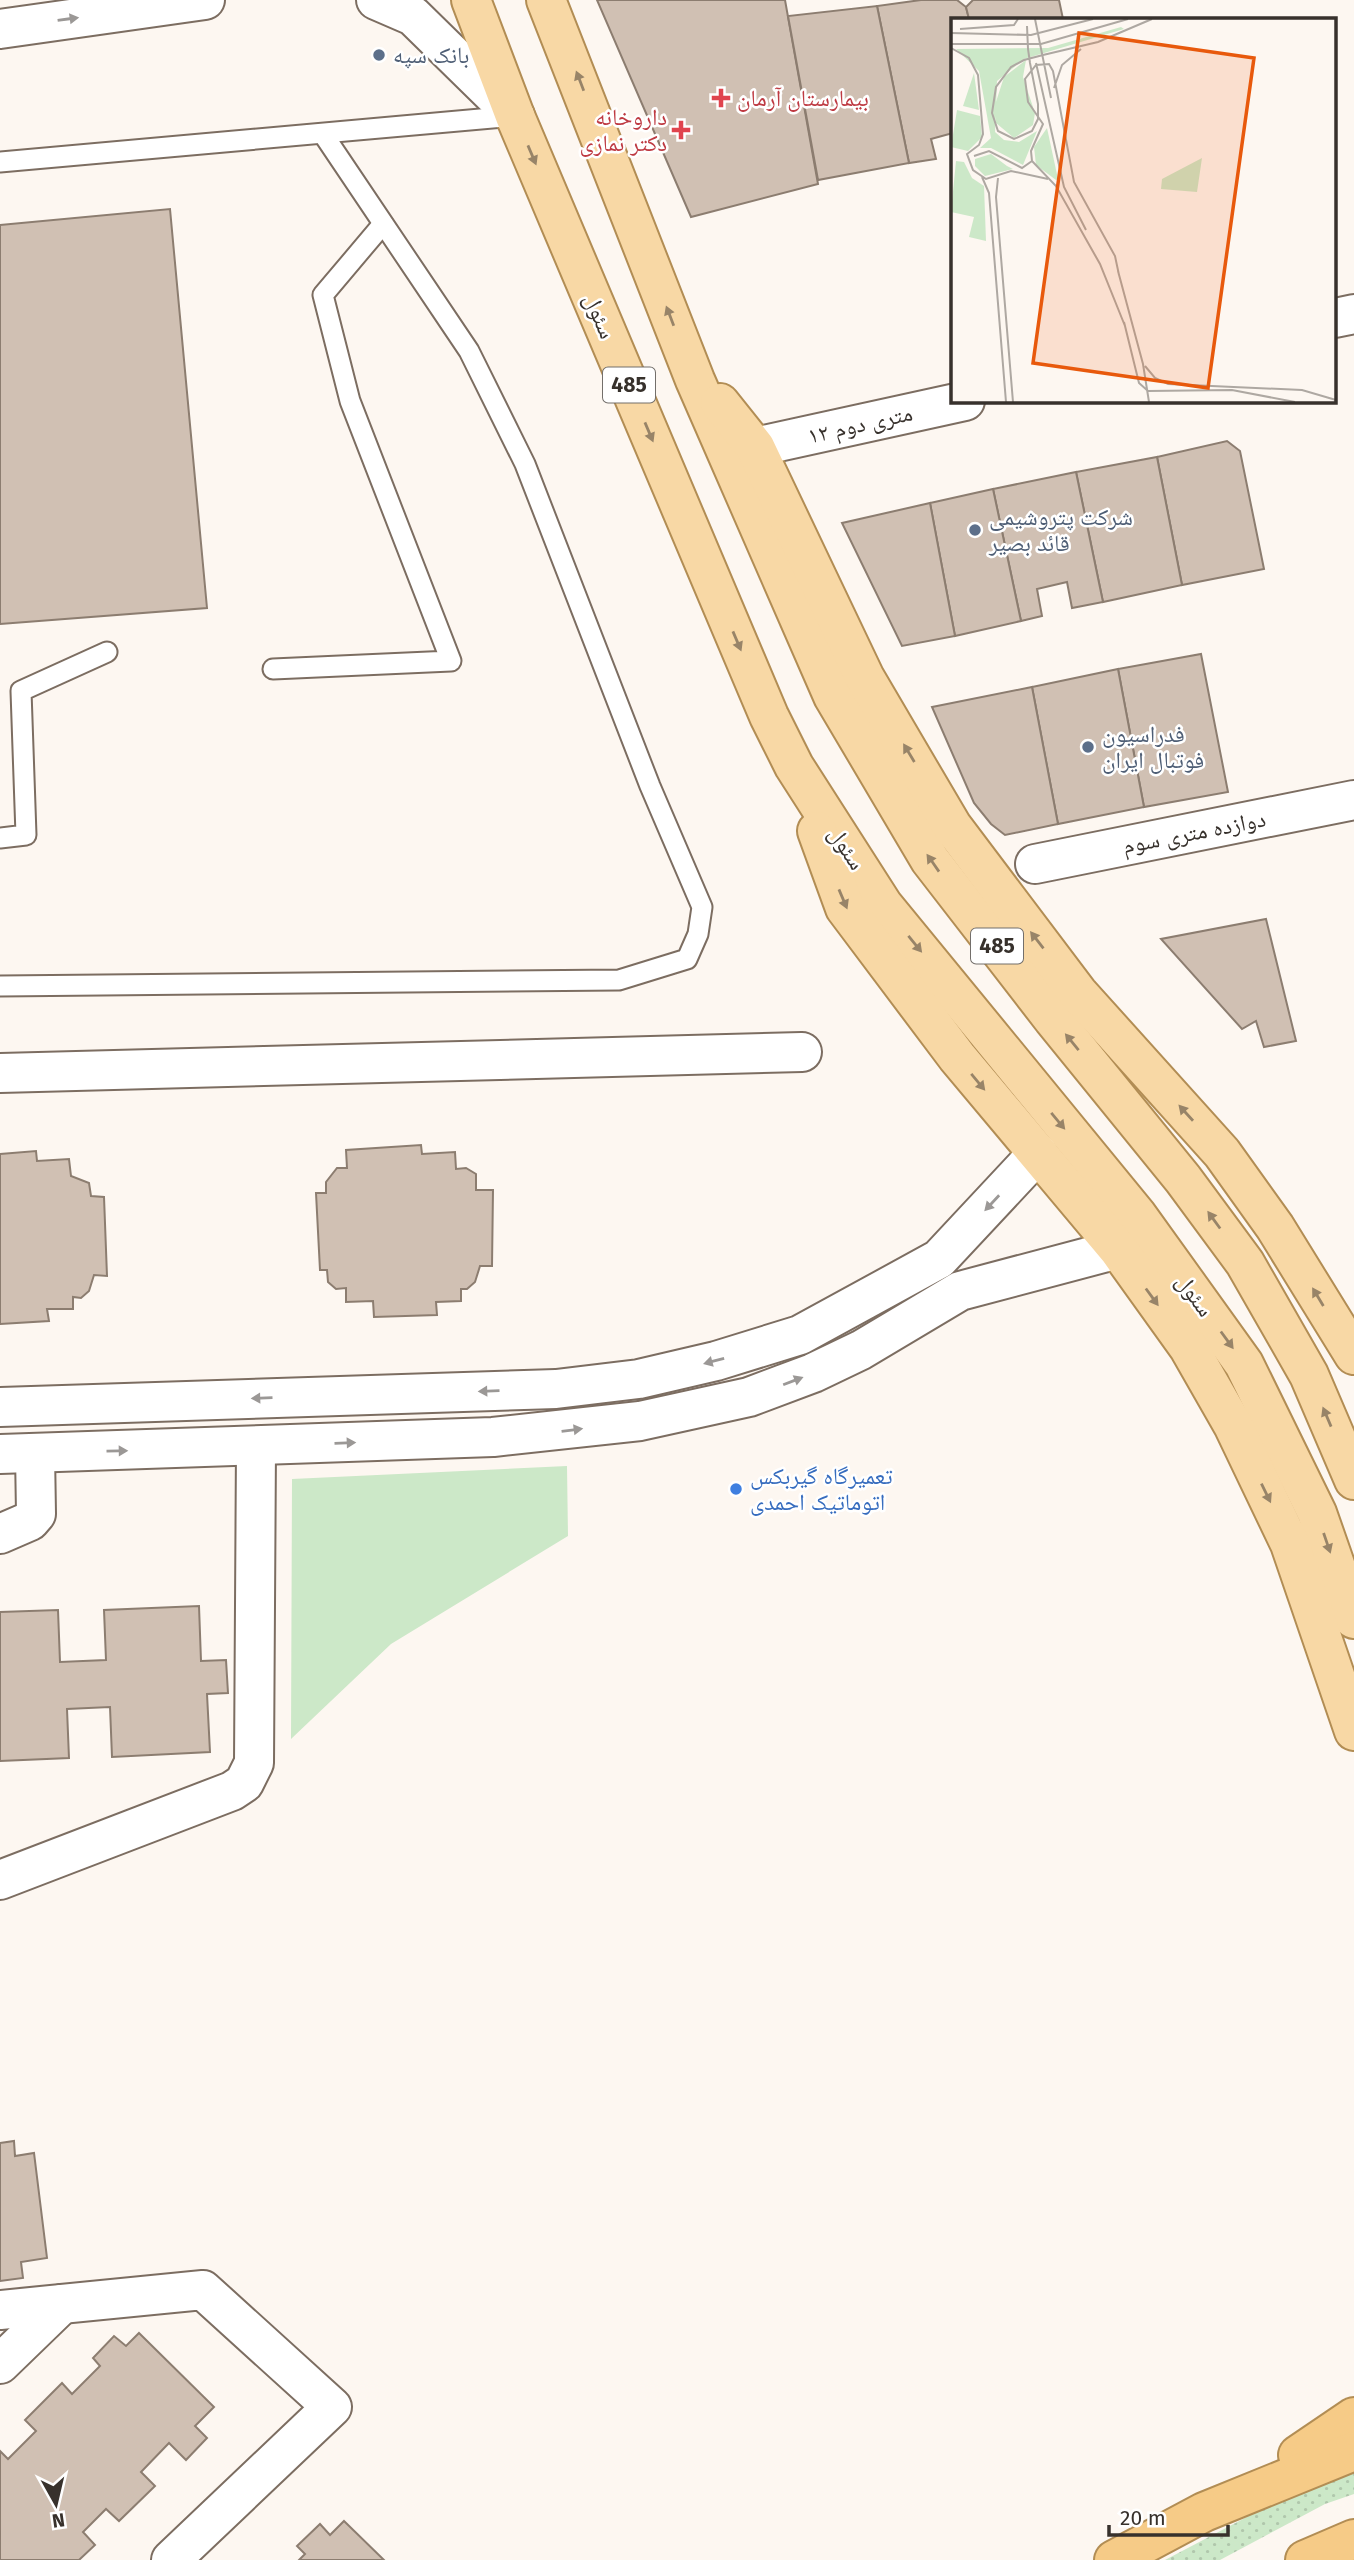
<svg xmlns="http://www.w3.org/2000/svg" width="1354" height="2560" viewBox="0 0 1354 2560" font-family="'Fira Sans','Noto Naskh Arabic',sans-serif">
  <style>
    .park { fill: #cce8c8 }
    .garden { fill: url(#garden-dots) }
    .building { fill: #d0c0b3; stroke: #8c7d70; stroke-width: 2 }
    .lines { fill: none; stroke-linecap: round; stroke-linejoin: round }
    .service-casing { stroke: #7c6d61; stroke-width: 23 }
    .minor-casing { stroke: #7c6d61; stroke-width: 42 }
    .secondary-casing { stroke: #7c6d61; stroke-width: 42 }
    .primary-casing { stroke: #b28d54; stroke-width: 42 }
    .trunk-casing { stroke: #b28d54; stroke-width: 42 }
    .service { stroke: #fff; stroke-width: 19 }
    .minor { stroke: #fff; stroke-width: 38 }
    .secondary { stroke: #fff; stroke-width: 38 }
    .primary { stroke: #f8d8a5; stroke-width: 38 }
    .trunk { stroke: #f6cb87; stroke-width: 38 }
    .oneway { fill: #9b9896 }
    .oneway2 { fill: #988468 }
    .service-dot { fill: #5c6f8a; stroke: #fff; stroke-width: 2.5 }
    .health-dot { fill: #e0444e; stroke: #fff; stroke-width: 2.5 }
    .shop-dot { fill: #3f7fe0; stroke: #fff; stroke-width: 2.5 }
    .labels { text-anchor: middle; stroke-width: 5; stroke-linejoin: round; paint-order: stroke }
    .shield { fill: #fff; stroke: #736f6b; stroke-width: 2 }
    .shield-label { font-size: 21px; font-weight: bold; fill: #37312c }
    .service-label { font-size: 23px; fill: #4e5e75; stroke: #fff; text-anchor: start }
    .health-label { font-size: 23px; fill: #be3a42; stroke: #fff; text-anchor: start }
    .street-label { font-size: 23px; fill: #37312c; stroke: #fff }
    .shop-label { font-size: 23px; fill: #366cbe; stroke: #fff; text-anchor: start }
    .inset-road { fill: none; stroke: #aea8a2; stroke-width: 2 }
    .view { fill: #e8590c; fill-opacity: 0.15; stroke: #e8590c; stroke-width: 3.5 }
    .inset-edge { fill: none; stroke: #37312c; stroke-width: 3.5 }
  </style>
  <defs>
    <pattern id="garden-dots" width="8" height="8" patternUnits="userSpaceOnUse" patternTransform="scale(1.75)"><rect width="8" height="8" fill="#cce8c8"/><path d="M2 2h.1M6 6h.1" fill="none" stroke="#b0c7ac" stroke-width="1.8" stroke-linecap="round"/></pattern>
  </defs>
  <rect width="100%" height="100%" fill="#fdf7f1"/>
  <path class="park" d="M567,1466L568,1536L391,1644L291,1739L292,1479Z"/>
  <path class="garden" d="M1354,2467V2494L1325,2504L1220,2560H1165L1304,2487Z"/>
  <g class="building">
    <path d="M597,0H785L818,184L691,217Z"/>
    <path d="M921,0H957L966,7L969,19H953V133L931,139L936,159L909,163L877,6Z"/>
    <path d="M973,0H1059L1063,19H969L966,7Z"/>
    <path d="M877,6L909,163L818,180L788,16Z"/>
    <path d="M170,209L207,608L0,624V225Z"/>
    <path d="M1227,441L1240,451L1264,569L1182,585L1157,457Z"/>
    <path d="M1157,457L1182,585L1103,602L1076,472Z"/>
    <path d="M1076,472L1103,602L1072,608L1067,582L1037,589L1042,616L1021,621L993,489Z"/>
    <path d="M993,489L1021,621L955,636L930,503Z"/>
    <path d="M930,503L955,636L902,646L842,523Z"/>
    <path d="M1201,654L1228,792L1144,807L1118,669Z"/>
    <path d="M1118,669L1144,807L1058,824L1032,687Z"/>
    <path d="M1032,687L1058,824L1005,835L991,824L974,803L932,707Z"/>
    <path d="M1266,919L1296,1041L1264,1047L1256,1021L1242,1029L1161,939Z"/>
    <path d="M421,1145L422,1154L455,1152L456,1169L466,1168L476,1174V1190H493L492,1266H480L475,1282L467,1289H461V1301L436,1302L437,1315L374,1317L373,1301L346,1302V1288L336,1289L328,1282L327,1270H320L316,1193H326V1182L337,1168H347L346,1150Z"/>
    <path d="M36,1151L37,1161L69,1159L71,1176L89,1183L91,1196L104,1197L107,1276L94,1275L89,1291L81,1298L73,1297V1309H47L49,1321L0,1324V1154Z"/>
    <path d="M199,1606L201,1661L226,1660L228,1693L207,1694L210,1752L112,1757L110,1707L67,1709L69,1758L0,1761V1612L58,1610L60,1662L106,1660L104,1610Z"/>
    <path d="M14,2141L15,2156L34,2153L47,2258L21,2262L23,2278L0,2281V2143Z"/>
    <path d="M139,2333L214,2407L195,2426L207,2438L186,2460L169,2443L141,2472L155,2486L119,2521L106,2509L83,2532L95,2545L79,2560H0V2451L8,2459L36,2431L25,2420L62,2383L72,2394L100,2366L93,2358L114,2336L126,2346Z"/>
    <path d="M344,2521L384,2560H299L305,2554L297,2546L320,2524L330,2535Z"/>
  </g>
  <g class="lines">
    <defs>
      <g id="service">
        <path d="M0,162L514,116"/>
        <path d="M273,669L451,661L350,401L323,295L383,224"/>
        <path d="M0,838L26,835L21,691L107,652"/>
        <path d="M0,986L619,980L687,959L698,934L702,907L650,786L525,464L469,351L323,134"/>
      </g>
      <g id="minor">
        <path d="M1335,318L1354,314"/>
        <path d="M755,447L965,401"/>
        <path d="M1035,864L1354,800"/>
        <path d="M0,1073L802,1052"/>
        <path d="M0,1407L556,1389L639,1379L716,1361L800,1335L939,1259L1038,1153"/>
        <path d="M0,1454L493,1437L640,1421L749,1397L813,1373L861,1350L960,1291L1118,1249"/>
        <path d="M0,1534L30,1521L36,1514L35,1453"/>
        <path d="M0,1880L232,1791L244,1783L254,1763L256,1447"/>
        <path d="M0,2310L203,2290L332,2407L171,2560"/>
        <path d="M0,2364L62,2304"/>
      </g>
      <g id="secondary">
        <path d="M376,0L413,16L515,116"/>
        <path d="M0,29L205,0"/>
      </g>
      <g id="primary">
        <path d="M471,0L515,116L769,716L794,766L883,905L1137,1215L1244,1364L1317,1513L1354,1619"/>
        <path d="M546,0L695,380L833,696L930,860L1053,1019L1183,1179L1245,1263L1309,1375L1354,1480"/>
        <path d="M720,403L755,447L865,678L952,826L1078,993L1222,1153L1275,1227L1354,1355"/>
        <path d="M817,831L845,908L957,1057L1118,1249L1189,1348L1233,1425L1290,1544L1354,1731"/>
      </g>
      <g id="trunk">
        <path d="M1298,2455L1354,2417"/>
        <path d="M1114,2560L1204,2512L1354,2451"/>
        <path d="M1305,2560L1354,2539"/>
      </g>
    </defs>
    <use href="#service" class="service-casing"/>
    <use href="#minor" class="minor-casing"/>
    <use href="#secondary" class="secondary-casing"/>
    <use href="#primary" class="primary-casing"/>
    <use href="#trunk" class="trunk-casing"/>
    <use href="#service" class="service"/>
    <use href="#minor" class="minor"/>
    <use href="#secondary" class="secondary"/>
    <use href="#primary" class="primary"/>
    <use href="#trunk" class="trunk"/>
  </g>
  <defs><path id="oneway-solid" d="M-6-.8H1V-3.2L6.5 0L1 3.2V.8H-6Z" transform="scale(1.75)"/></defs>
  <g class="oneway">
    <use href="#oneway-solid" transform="translate(68 19) rotate(-8)"/>
    <use href="#oneway-solid" transform="translate(992 1203) rotate(133)"/>
    <use href="#oneway-solid" transform="translate(714 1361) rotate(165)"/>
    <use href="#oneway-solid" transform="translate(793 1381) rotate(-21)"/>
    <use href="#oneway-solid" transform="translate(489 1391) rotate(178)"/>
    <use href="#oneway-solid" transform="translate(262 1398) rotate(178)"/>
    <use href="#oneway-solid" transform="translate(572 1430) rotate(-7)"/>
    <use href="#oneway-solid" transform="translate(345 1443) rotate(-2)"/>
    <use href="#oneway-solid" transform="translate(117 1451) rotate(-1)"/>
  </g>
  <g class="oneway2">
    <use href="#oneway-solid" transform="translate(580 81) rotate(-111)"/>
    <use href="#oneway-solid" transform="translate(532 155) rotate(67)"/>
    <use href="#oneway-solid" transform="translate(670 316) rotate(-111)"/>
    <use href="#oneway-solid" transform="translate(649 432) rotate(67)"/>
    <use href="#oneway-solid" transform="translate(737 641) rotate(67)"/>
    <use href="#oneway-solid" transform="translate(909 753) rotate(-121)"/>
    <use href="#oneway-solid" transform="translate(933 863) rotate(-125)"/>
    <use href="#oneway-solid" transform="translate(843 899) rotate(67)"/>
    <use href="#oneway-solid" transform="translate(1037 940) rotate(-128)"/>
    <use href="#oneway-solid" transform="translate(915 944) rotate(51)"/>
    <use href="#oneway-solid" transform="translate(1072 1042) rotate(-129)"/>
    <use href="#oneway-solid" transform="translate(978 1082) rotate(50)"/>
    <use href="#oneway-solid" transform="translate(1186 1113) rotate(-132)"/>
    <use href="#oneway-solid" transform="translate(1058 1121) rotate(50)"/>
    <use href="#oneway-solid" transform="translate(1214 1220) rotate(-126)"/>
    <use href="#oneway-solid" transform="translate(1152 1297) rotate(54)"/>
    <use href="#oneway-solid" transform="translate(1318 1297) rotate(-121)"/>
    <use href="#oneway-solid" transform="translate(1227 1340) rotate(54)"/>
    <use href="#oneway-solid" transform="translate(1327 1417) rotate(-113)"/>
    <use href="#oneway-solid" transform="translate(1266 1493) rotate(64)"/>
    <use href="#oneway-solid" transform="translate(1327 1543) rotate(71)"/>
  </g>
  <g class="service-dot">
    <circle cx="379" cy="55" r="7"/>
    <circle cx="975" cy="530" r="7"/>
    <circle cx="1088" cy="747" r="7"/>
  </g>
  <g class="health-dot">
    <path d="M717.5 87.5h7v7h7v7h-7v7h-7v-7h-7v-7h7z"/>
    <path d="M677.5 119.5h7v7h7v7h-7v7h-7v-7h-7v-7h7z"/>
  </g>
  <circle class="shop-dot" cx="736" cy="1489" r="7"/>
  <g class="labels">
    <g class="shield">
      <rect x="603" y="367.5" width="52" height="35" rx="5"/>
      <rect x="971" y="928.5" width="52" height="35" rx="5"/>
    </g>
    <g class="shield-label">
      <text x="629" y="392">485</text>
      <text x="997" y="953">485</text>
    </g>
    <g class="service-label">
      <text x="393" y="63">بانک سپه</text>
      <text x="989" y="525">شرکت پتروشیمی<tspan x="989" dy="26">قائد بصیر</tspan></text>
      <text x="1102" y="742">فدراسیون<tspan x="1102" dy="26">فوتبال ایران</tspan></text>
    </g>
    <g class="health-label">
      <text x="737" y="106">بیمارستان آرمان</text>
      <text x="667" y="125" text-anchor="end">داروخانه<tspan x="667" dy="26">دکتر نمازی</tspan></text>
    </g>
    <g class="street-label">
      <text transform="translate(600 316) rotate(67)" y="8">سئول</text>
      <text transform="translate(860 424) rotate(-13)" y="8">۱۲ متری دوم</text>
      <text transform="translate(1194 832) rotate(-11)" y="8">دوازده متری سوم</text>
      <text transform="translate(847 848) rotate(57)" y="8">سئول</text>
      <text transform="translate(1195 1295) rotate(54)" y="8">سئول</text>
    </g>
    <g class="shop-label">
      <text x="750" y="1484">تعمیرگاه گیربکس<tspan x="750" dy="26">اتوماتیک احمدی</tspan></text>
    </g>
  </g>
  <g transform="translate(951 18)">
    <rect width="385" height="385" fill="#fdf7f1"/>
    <path d="M75,42L72,59L84,95L82,107L63,120L45,105L43,90L53,59ZM40,136L56,148L62,151L34,158L24,148V141Z" fill="#cce8c8"/>
    <path d="M96,110L107,161L105,162L85,147L83,129Z" fill="#cce8c8"/>
    <path d="M251,140L246,174L210,171L211,161ZM5,143L13,144L21,160L33,168L35,223L18,219L23,199L0,194Z" fill="#cce8c8"/>
    <path d="M170,9L173,11L73,41L46,63L44,114L53,122L68,124L86,113L72,147L40,130H29L40,120L28,53L5,31L97,30ZM23,55L28,92L12,88ZM6,92L29,98L31,119L17,133L0,129Z" fill="#cce8c8"/>
    <path class="inset-road" d="M84,1L100,80M76,8L77,31L79,45L87,86V101L81,113L63,121L47,113L41,95L45,69L60,49L73,42L92,37L147,24L201,1M9,11L63,7L67,1M0,15L80,17L142,1M0,26H90L177,1M0,30L18,40L27,57L32,116L28,127L16,136L22,152L35,161L60,153L97,161M85,45L113,169L135,212M103,70L111,47L130,31M23,138L38,133L71,150L81,143M31,159L38,175L55,384M47,160L45,179L62,384M167,253L192,346L198,384M168,257L164,238L123,164L102,53L98,46L85,47L74,61L77,84L92,106L80,133L81,143L105,168L149,246L174,308M173,304L188,365L197,373M194,348L204,360L217,366L351,372L385,382M197,373L281,372L344,384"/>
    <path class="view" d="M128,15L303,40L257,370L82,345Z"/>
    <rect width="385" height="385" class="inset-edge"/>
  </g>
  <g transform="translate(56 2504) rotate(172)" stroke="#ffffff" stroke-width="5" paint-order="stroke">
  <path d="M0-5L12 26L0 18L-12 26Z" fill="#37312c"/>
  <text y="-10" font-size="19" font-weight="bold" text-anchor="middle" fill="#37312c">N</text>
  </g>
  <path d="M1109 2525v10h119v-10" fill="none" stroke="#37312c" stroke-width="3.5"/>
  <text x="1120" y="2525" font-size="21" fill="#37312c" stroke="#ffffff" stroke-width="5" paint-order="stroke">20 m</text>
</svg>
